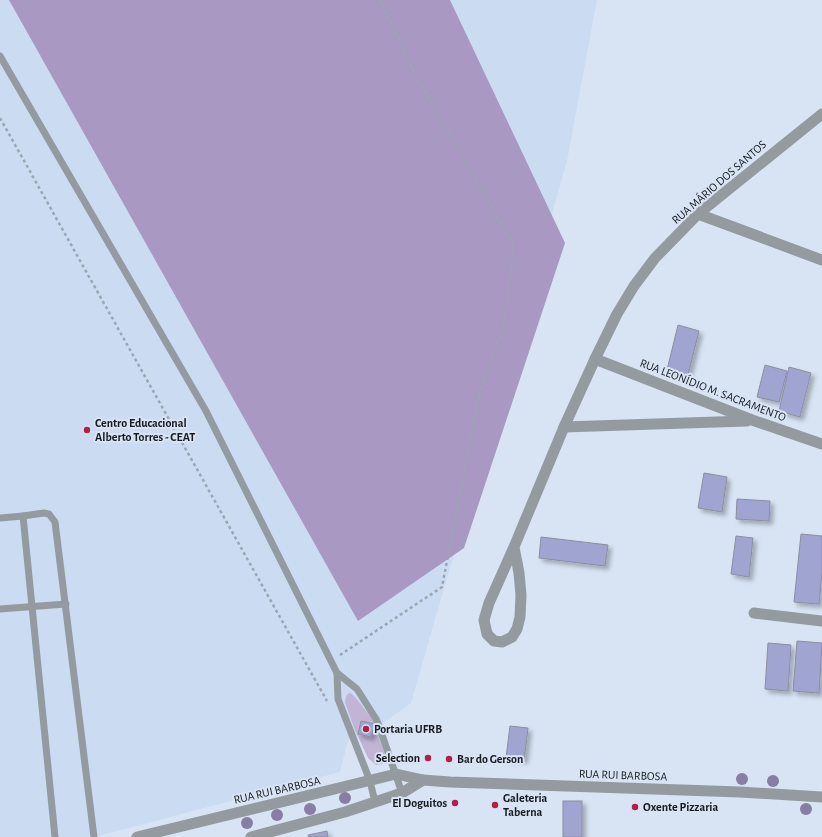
<svg xmlns="http://www.w3.org/2000/svg" width="822" height="837" viewBox="0 0 822 837" font-family="'Alegreya Sans',sans-serif">
  <style>
    .built { fill: #cbdbf2 }
    .green { fill: #c1b4d5 }
    .forest { fill: #a998c2 }
    .building { fill: #a0a4d0; stroke: #8c8e9f; filter: url(#shadow) }
    .lines { fill: none; stroke-linecap: round; stroke-linejoin: round }
    .path { stroke: #9ca6b2; stroke-width: 2.5; stroke-dasharray: 3 3; stroke-linecap: butt }
    .service { stroke: #949ba0; stroke-width: 7 }
    .minor { stroke: #949ba0; stroke-width: 11 }
    .tertiary { stroke: #949ba0; stroke-width: 11 }
    .tree { fill: #867ea3 }
    .poi-dot { fill: #b11f46; stroke: #d8e4f4; stroke-width: 1.5 }
    .labels { text-anchor: middle; stroke-width: 4; stroke-linejoin: round; paint-order: stroke }
    .street-label { font-size: 12px; fill: #171b20; stroke: #d8e4f4 }
    .poi-label { font-size: 12px; font-weight: bold; fill: #171b20; stroke: #d8e4f4; text-anchor: start }
  </style>
  <defs>
    <filter id="shadow"><feDropShadow dx="3.5" dy="3.5" stdDeviation="2" flood-color="#0004"/></filter>
  </defs>
  <rect width="100%" height="100%" fill="#d8e4f4"/>
  <path class="built" d="M0,0H597L567,161L411,703L379,726L348,740L340,772L95,837H0Z"/>
  <path class="green" d="M349,693L352,694L354,696L371,717L373,721L385,754L383,764L376,765L368,758L354,728L345,702L346,696Z"/>
  <path class="forest" d="M9,0H450L565,243L464,548L358,621Z"/>
  <g class="building">
    <path d="M678,325L699,331L688,375L667,370Z"/>
    <path d="M765,365L787,371L779,402L757,397Z"/>
    <path d="M789,367L811,373L800,417L779,411Z"/>
    <path d="M704,473L727,477L722,512L698,508Z"/>
    <path d="M737,499L770,501L769,521L736,519Z"/>
    <path d="M801,534L822,536V572L819,604L794,602Z"/>
    <path d="M736,536L753,538L749,577L731,574Z"/>
    <path d="M541,537L608,545L605,566L539,558Z"/>
    <path d="M797,641L822,643L819,693L793,691Z"/>
    <path d="M768,643L791,645L788,691L765,689Z"/>
    <path d="M361,721L375,724L371,737L358,734Z"/>
    <path d="M510,726L528,728L524,760L506,758Z"/>
    <rect x="563" y="801" width="19" height="36"/>
    <path d="M327,831L328,837H309L308,835Z"/>
  </g>
  <g class="lines">
    <g class="path">
      <path d="M0,118L327,701"/>
      <path d="M340,655L442,587L479,395L503,328L514,246L416,76L380,0"/>
    </g>
    <g class="service">
      <path d="M0,56L206,411L337,673L338,699L370,781L375,802"/>
      <path d="M23,516L55,837"/>
      <path d="M0,518L23,516L44,513L49,514L55,522L94,837"/>
      <path d="M0,609L66,604"/>
      <path d="M337,673L357,689L376,719L379,726L402,793"/>
    </g>
    <g class="minor">
      <path d="M698,214L822,260"/>
      <path d="M595,359L752,420L822,444"/>
      <path d="M564,427L747,421"/>
      <path d="M514,547L519,573L521,595L520,617L517,629L512,637L502,642L494,641L487,634L484,620L489,603L514,547L564,427L595,359L617,314L634,286L655,258L698,214L822,114"/>
      <path d="M754,613L822,621"/>
    </g>
    <g class="tertiary">
      <path d="M137,837L396,774L423,780L450,782L740,792L822,797"/>
      <path d="M251,837L345,812L402,793L423,780"/>
    </g>
  </g>
  <g class="tree">
    <circle cx="742" cy="779" r="6"/>
    <circle cx="773" cy="781" r="6"/>
    <circle cx="345" cy="798" r="6"/>
    <circle cx="310" cy="809" r="6"/>
    <circle cx="806" cy="809" r="6"/>
    <circle cx="277" cy="815" r="6"/>
    <circle cx="247" cy="823" r="6"/>
  </g>
  <g class="poi-dot">
    <circle cx="87" cy="430" r="4"/>
    <circle cx="366" cy="729" r="4"/>
    <circle cx="428" cy="758" r="4"/>
    <circle cx="449" cy="759" r="4"/>
    <circle cx="455" cy="803" r="4"/>
    <circle cx="495" cy="805" r="4"/>
    <circle cx="635" cy="807" r="4"/>
  </g>
  <g class="labels">
    <g class="street-label">
      <text transform="translate(719 182) rotate(-41)" y="4">RUA MÁRIO DOS SANTOS</text>
      <text transform="translate(713 390) rotate(21)" y="4">RUA LEONÍDIO M. SACRAMENTO</text>
      <text transform="translate(623 775) rotate(2)" y="4">RUA RUI BARBOSA</text>
      <text transform="translate(277 790) rotate(-13)" y="4">RUA RUI BARBOSA</text>
    </g>
    <g class="poi-label">
      <text x="95" y="427">Centro Educacional<tspan x="95" dy="14">Alberto Torres - CEAT</tspan></text>
      <text x="374" y="733">Portaria UFRB</text>
      <text x="420" y="762" text-anchor="end">Selection</text>
      <text x="457" y="763">Bar do Gerson</text>
      <text x="503" y="802">Galeteria<tspan x="503" dy="14">Taberna</tspan></text>
      <text x="447" y="807" text-anchor="end">El Doguitos</text>
      <text x="643" y="811">Oxente Pizzaria</text>
    </g>
  </g>
</svg>
